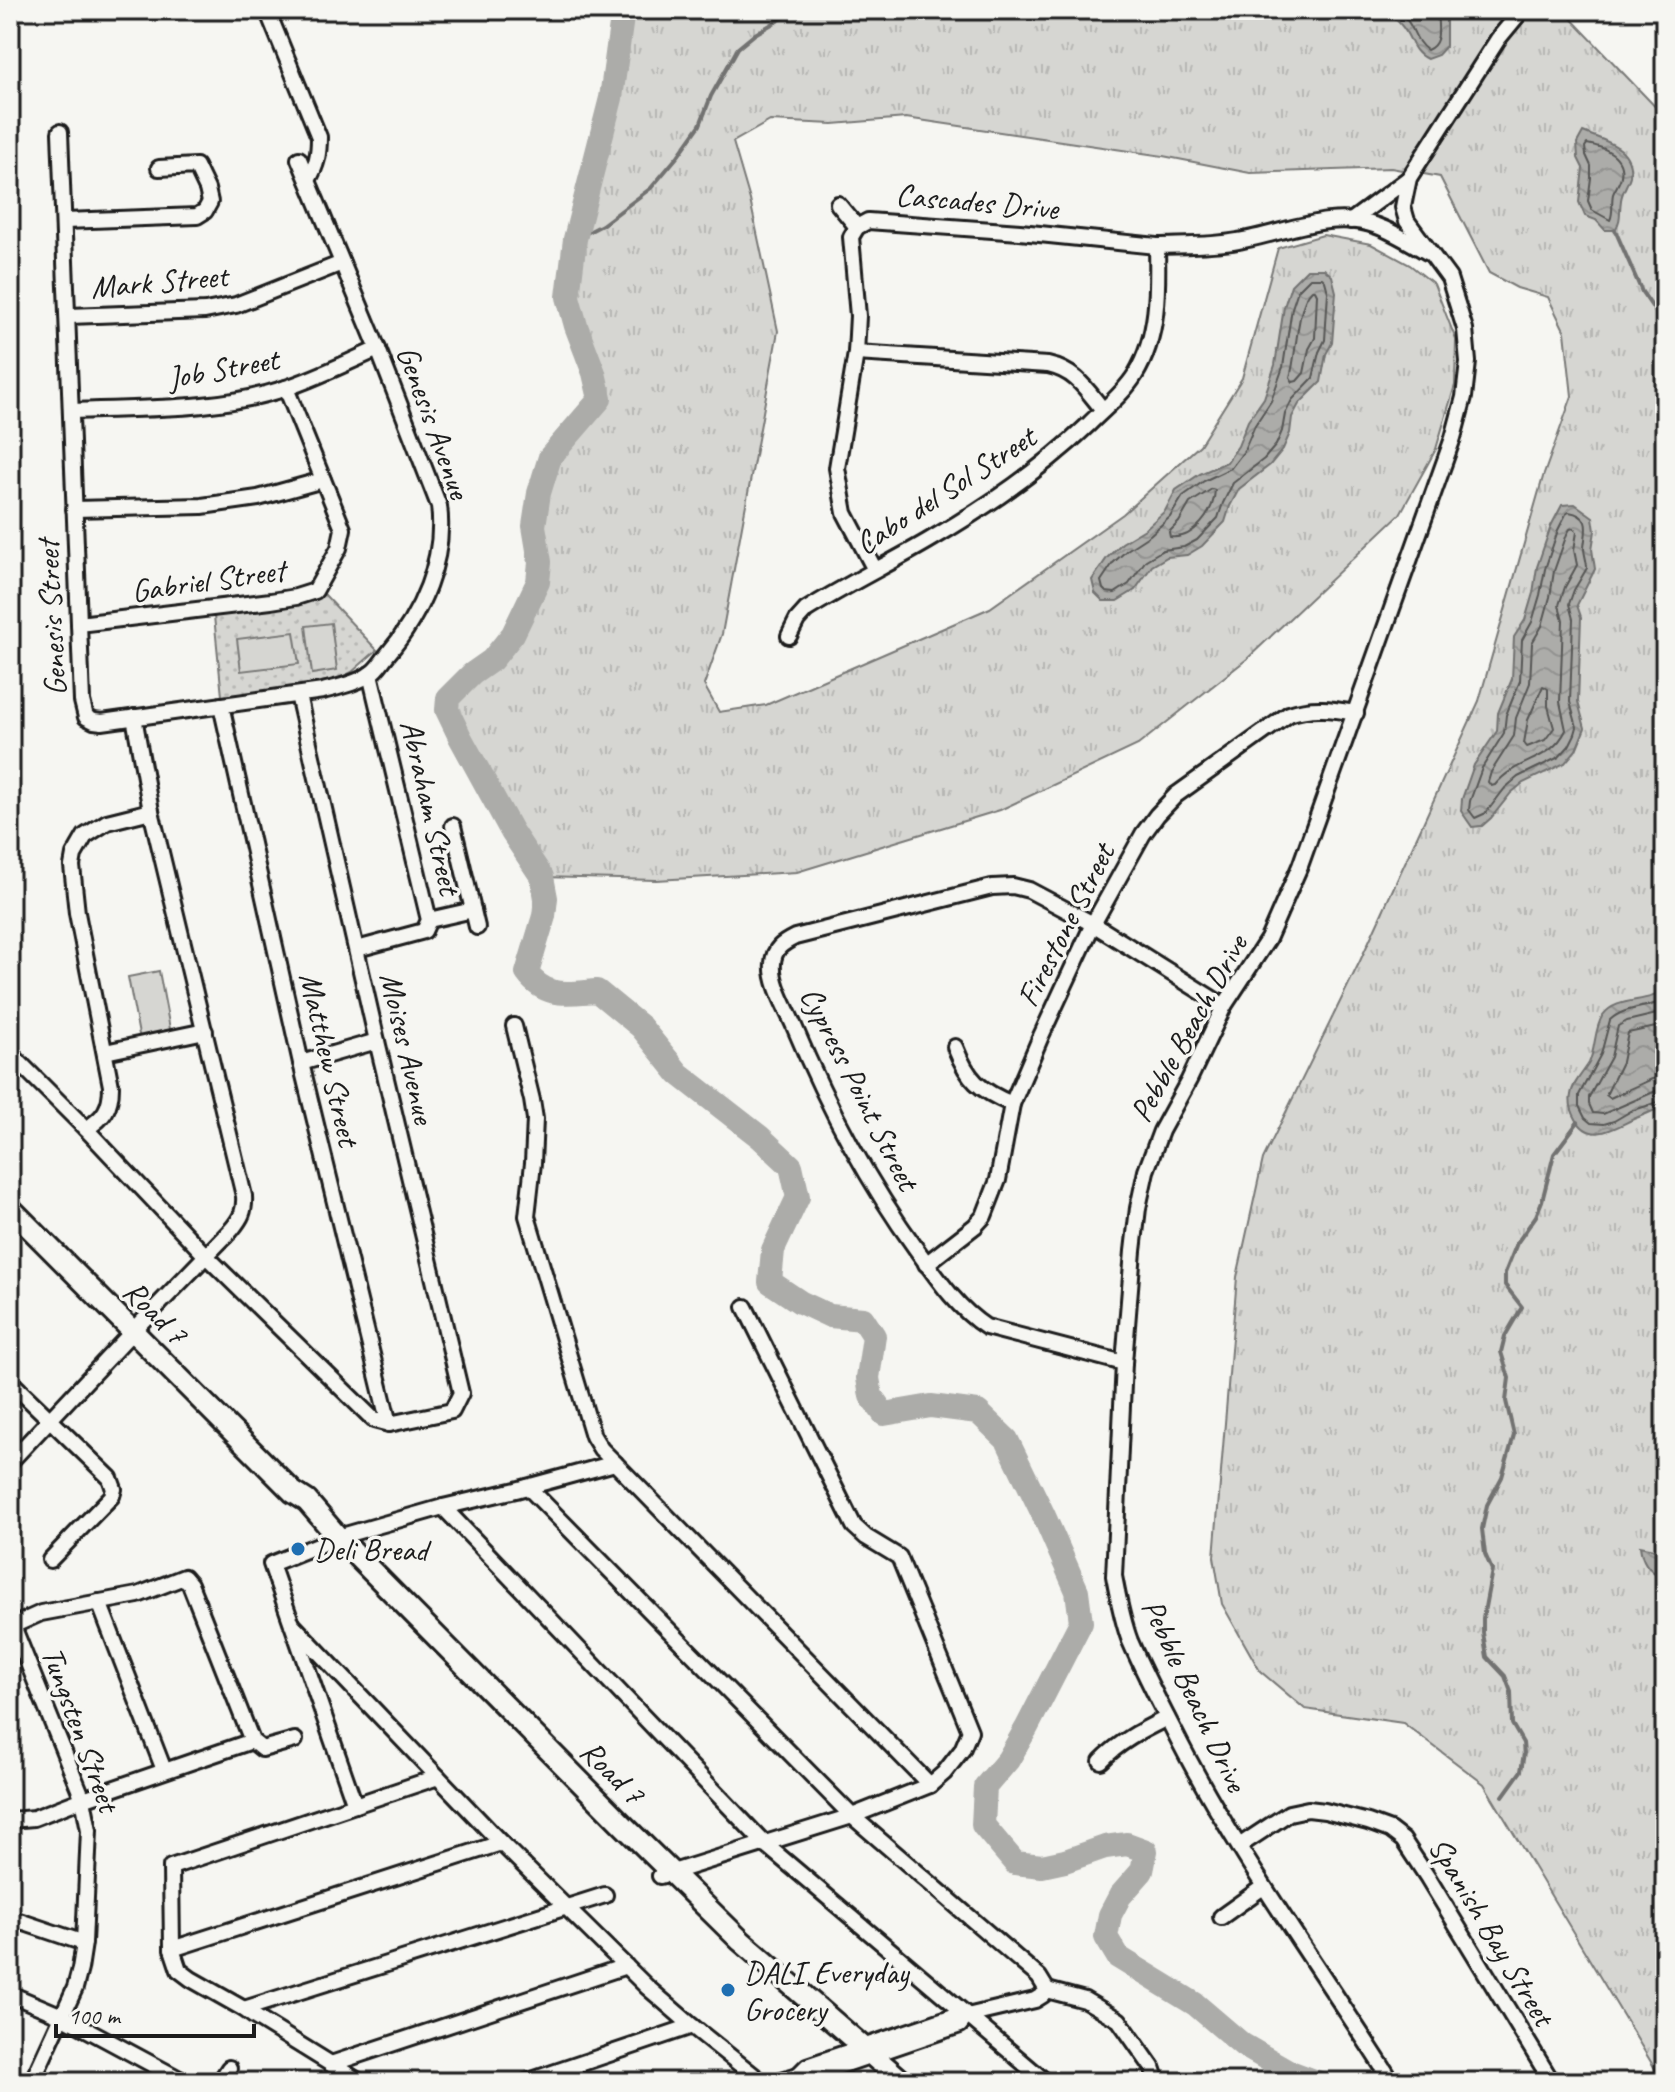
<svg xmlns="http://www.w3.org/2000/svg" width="1675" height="2092" viewBox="0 0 1675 2092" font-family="Caveat,sans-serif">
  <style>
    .grass { fill: url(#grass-tufts); stroke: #797977; stroke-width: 2 }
    .park { fill: url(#park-dots); stroke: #797977; stroke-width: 2 }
    .pitch { fill: #d6d6d2; stroke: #797977; stroke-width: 2 }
    .water { fill: url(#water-waves); stroke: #727271; stroke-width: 2 }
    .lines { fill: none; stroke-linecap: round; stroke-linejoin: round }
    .shore { stroke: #565654; stroke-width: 2 }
    .stream { stroke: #727271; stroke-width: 4 }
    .river { stroke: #acaca9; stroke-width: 24 }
    .street-casing { stroke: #1c1c1c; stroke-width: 20 }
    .secondary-casing { stroke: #1c1c1c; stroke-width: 26 }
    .street { stroke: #f6f6f2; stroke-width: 14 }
    .secondary { stroke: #f6f6f2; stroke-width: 20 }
    .poi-dot { fill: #1f6fb2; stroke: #f6f6f2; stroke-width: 3 }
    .labels { text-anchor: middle; stroke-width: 7; stroke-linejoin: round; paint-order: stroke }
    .street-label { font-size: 32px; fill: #1c1c1c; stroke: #f6f6f2 }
    .poi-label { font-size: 32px; fill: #1c1c1c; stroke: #f6f6f2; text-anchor: start }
  </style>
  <defs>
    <pattern id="grass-tufts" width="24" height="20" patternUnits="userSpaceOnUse" patternTransform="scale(2)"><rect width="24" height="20" fill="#d6d6d2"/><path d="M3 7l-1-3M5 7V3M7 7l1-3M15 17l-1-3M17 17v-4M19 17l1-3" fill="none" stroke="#b7b7b4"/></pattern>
    <pattern id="park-dots" width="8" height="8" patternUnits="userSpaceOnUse" patternTransform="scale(2)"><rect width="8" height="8" fill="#d6d6d2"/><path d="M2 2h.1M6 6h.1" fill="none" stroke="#b7b7b4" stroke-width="1.8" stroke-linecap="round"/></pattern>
    <pattern id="water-waves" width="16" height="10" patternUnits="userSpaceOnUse" patternTransform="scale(2)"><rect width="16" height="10" fill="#acaca9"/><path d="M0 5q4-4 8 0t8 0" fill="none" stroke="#939391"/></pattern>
  </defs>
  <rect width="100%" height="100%" fill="#f6f6f2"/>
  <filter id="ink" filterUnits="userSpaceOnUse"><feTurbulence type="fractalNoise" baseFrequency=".0125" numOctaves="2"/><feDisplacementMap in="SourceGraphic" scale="16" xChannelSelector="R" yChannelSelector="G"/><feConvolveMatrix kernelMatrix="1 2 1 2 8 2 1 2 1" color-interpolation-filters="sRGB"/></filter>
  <g filter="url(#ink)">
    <path class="grass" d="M623,10H1563L1665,117V2082H1663L1484,1784L1403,1723L1305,1709L1260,1671L1222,1604L1214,1557L1237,1277L1263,1159L1360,961L1479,701L1543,477L1572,396L1565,332L1548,297L1517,288L1489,273L1440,177L1391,168L1250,173L1163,156L906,118L833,124L770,121L733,142L750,200L778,331L722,634L704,685L719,712L766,705L990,608L1123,514L1200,445L1242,378L1278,248L1323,235L1371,244L1410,265L1434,284L1456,340L1455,385L1436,449L1400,514L1247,659L1138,745L1000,810L797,872L656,880L542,877L512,832L460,737L447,710L448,698L472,674L492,660L513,634L538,582L540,562L534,526L539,493L550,457L600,399L594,373L576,326L568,297L575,239L611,98Z"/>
    <path class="park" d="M324,594L377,650L352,672L340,678L283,690L222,696L214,616C244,612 300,610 324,594Z"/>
    <g class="pitch">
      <path d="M331,623L337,670L312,674L306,626Z"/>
      <path d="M294,632L299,664L241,671L237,639Z"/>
      <path d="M159,971L171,1034L140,1040L128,977Z"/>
    </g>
    <g class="water">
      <path d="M1360,10H1446V46L1438,55L1427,59C1411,52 1412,37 1401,25C1392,13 1374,11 1360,10Z"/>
      <path d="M1583,132C1604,141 1634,146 1630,176C1628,184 1622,191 1621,200C1619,212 1622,219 1615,230H1605L1596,220L1585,216L1579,202L1583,168L1578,158L1577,143Z"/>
      <path d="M1307,269H1324L1332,276L1336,292L1332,343L1326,354L1321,382L1299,404L1292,417L1290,433L1283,449L1270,465L1239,489L1230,506L1225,522L1202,546L1187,555L1167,557L1152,566L1135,590L1117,601H1103L1095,593L1092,580L1107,558L1122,543L1145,529L1165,511L1176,490L1200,474L1227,462L1238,446L1248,421L1264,398L1275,365L1284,307L1291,285Z"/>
      <path d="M1575,504L1593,517L1595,531L1592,549L1595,569L1577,605L1581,617L1578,702L1585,728L1576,750L1565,763L1523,783L1511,793L1491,818L1482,826L1472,827L1461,811L1462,799L1474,765L1497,731L1498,713L1512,679L1514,637L1525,620L1533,593L1537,567L1551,526L1562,505Z"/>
      <path d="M1665,990V1106C1655,1110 1646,1114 1636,1118C1617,1126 1591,1146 1576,1119C1572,1112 1569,1104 1571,1095C1572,1084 1583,1073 1589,1063C1596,1048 1594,1028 1603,1015C1617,996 1647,1004 1665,990Z"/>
      <path d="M1665,1545V1575L1661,1577C1647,1569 1642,1561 1640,1546L1655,1549Z"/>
    </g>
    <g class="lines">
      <g class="shore">
        <path d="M1394,10C1416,21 1411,39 1427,50C1444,43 1436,25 1438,10"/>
        <path d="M1587,144C1604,147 1625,155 1621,176C1620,183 1615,188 1613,194C1611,203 1614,212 1610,220L1592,210L1588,201L1591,178V166L1586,155L1585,147Z"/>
        <path d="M1310,278H1322L1325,281L1328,292L1325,340L1319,352L1313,378L1292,400L1285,414L1282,431L1276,445L1264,459L1233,483L1223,503L1218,518L1197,540L1184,547L1163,550L1146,560L1129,584L1115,593L1106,592L1103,589L1101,581L1113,563L1127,550L1150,535L1170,517L1183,496L1204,481L1231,468L1244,451L1255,425L1271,401L1283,367L1292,308L1298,290Z"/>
        <path d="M1315,290L1317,294L1315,338L1309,349L1304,373L1297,381L1293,382L1290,377C1297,355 1296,305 1312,290Z"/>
        <path d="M1212,489L1215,490C1214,512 1194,540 1170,537L1169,532L1179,522L1190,503Z"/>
        <path d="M1569,512C1593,516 1585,532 1584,548C1584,554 1587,561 1587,568L1574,590L1569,604L1573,619L1570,702L1577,727L1575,734L1569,746L1559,757L1518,777L1505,788L1486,813L1475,818L1469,810L1470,801L1482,768L1504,733L1506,715L1520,681L1522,640L1532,622L1540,595L1545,569L1558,530L1566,514Z"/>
        <path d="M1574,528L1577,532L1574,550L1577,565L1565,587L1559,605L1563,620L1560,702L1566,730C1550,763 1518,757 1495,785L1491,786L1488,782L1491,772L1514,736L1516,718L1530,683L1532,643L1542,626L1550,597L1554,571L1567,534L1570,529Z"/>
        <path d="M1543,686L1548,689V706L1554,728L1545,740L1527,747L1524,743L1528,720Z"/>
        <path d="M1665,1000C1647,1009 1625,1006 1610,1020L1601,1054L1579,1095V1106L1585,1118L1591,1123L1604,1124L1614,1121L1631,1111L1665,1100"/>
        <path d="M1665,1012L1627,1021L1618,1026L1611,1057L1589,1097V1104L1593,1113L1603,1114L1656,1091L1665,1089"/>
        <path d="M1665,1025L1628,1033L1622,1062L1606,1095L1610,1098L1652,1079L1665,1077"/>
      </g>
      <g class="stream">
        <path d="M1615,230L1642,292L1662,321L1665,332"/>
        <path d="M575,239L602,225L651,188L678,156L700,125L711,96L738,48L755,34L796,10"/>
        <path d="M1503,1796L1521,1771L1524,1753L1523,1743L1512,1724L1511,1692L1505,1676L1487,1657L1483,1633V1618L1492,1570L1485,1554L1482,1529L1487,1505L1502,1477L1514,1435L1506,1401L1509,1378L1501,1352L1505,1336L1522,1307L1505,1285V1273L1517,1243L1536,1216L1542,1201L1554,1154L1578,1122"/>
      </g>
      <path class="river" d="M623,10L611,98L575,239L568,297L576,326L594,373L600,399L550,457L539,493L534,526L540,562L538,582L513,634L492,660L472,674L448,698L447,710L460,737L512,832L542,877L546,898L544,916L527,973C546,999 568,993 597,991L641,1027L679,1074L760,1137L791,1166L798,1197L773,1250L770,1282L800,1302L830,1316L863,1319L874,1336L868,1378L871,1396L884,1414L931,1406L978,1412L1007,1440L1044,1516L1077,1591L1081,1622L1027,1727L1008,1760L985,1787L983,1825L1015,1863L1042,1866L1065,1861L1105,1847L1127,1844L1146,1851L1142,1871L1120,1896L1110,1915L1106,1937L1118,1957L1195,2004L1243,2045L1290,2072L1317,2082"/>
      <defs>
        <g id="street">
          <path d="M267,10L319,137C319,154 317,165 308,180"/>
          <path d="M60,132L82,701L86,717L94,721L102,722L323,691C338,687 358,683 370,674C377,670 382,661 387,655C421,615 446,560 439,506L378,349L299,159"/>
          <path d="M838,204L857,227"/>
          <path d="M65,221L197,216L205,211L210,202L207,189L196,166L159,168"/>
          <path d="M1351,221L1409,178"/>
          <path d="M69,316L205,311L236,305L342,263"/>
          <path d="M856,353L1048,365C1076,371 1086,389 1103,410"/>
          <path d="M71,411C143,408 218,411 286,388C317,378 348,362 378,349"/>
          <path d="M74,509L202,506L258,498L323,480"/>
          <path d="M875,570L845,513L837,468L856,353L858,316L851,237L857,227L868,221L1020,232L1157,246C1184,245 1211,246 1238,241C1283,234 1331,209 1377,226C1394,232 1411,243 1427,252"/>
          <path d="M79,624L271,601L296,597L315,591L339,548L343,529L286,388"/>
          <path d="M789,636L797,620L806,610C846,585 887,565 928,541C985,508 1042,469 1089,424C1105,408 1123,394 1135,375C1159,336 1158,289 1157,246"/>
          <path d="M221,705L301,1063L389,1424"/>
          <path d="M453,826L477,927"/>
          <path d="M429,920L473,910"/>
          <path d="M357,949L424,931L429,920L370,674"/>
          <path d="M514,1026L532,1100L535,1119L533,1163L527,1216L593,1436L601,1449L615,1463L930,1785"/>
          <path d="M955,1047C968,1080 979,1090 1012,1104"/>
          <path d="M105,1052L205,1031"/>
          <path d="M10,1053L86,1129L206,1256L374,1420L389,1424L452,1411L461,1393L377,1041L298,695"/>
          <path d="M301,1063L377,1041"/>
          <path d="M86,1129C104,1118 111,1108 111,1086L77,913L72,866L74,855L85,836L107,822L151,811"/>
          <path d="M926,1264L975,1226L984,1216L998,1180L1012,1104L1041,1036L1093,924L1143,834L1157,815L1176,795L1289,714C1312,706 1332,709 1356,713"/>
          <path d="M1124,1363L986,1327C957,1308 937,1278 917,1250C867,1181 827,1105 794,1026C786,1007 771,983 773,963C774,948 783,943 795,937L992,887L1013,886L1029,890L1093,924L1224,1006"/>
          <path d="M10,1381L110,1478L114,1489L112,1496L50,1560"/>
          <path d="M10,1462L133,1331L232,1229C241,1218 245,1211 244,1196L151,811L134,717"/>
          <path d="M528,1487L852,1816L1039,1977L1047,1990L1043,1995L1035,2000L967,2016H954L807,2066L798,2075"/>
          <path d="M443,1507L765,1844L1046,2082"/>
          <path d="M99,1602L164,1770"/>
          <path d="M292,1624L501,1843L647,1987L692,2026L762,2082"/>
          <path d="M13,1626L83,1799L89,1830L84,1943L80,1969L75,1988L32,2082"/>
          <path d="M10,1627L41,1613L138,1595L184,1577L190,1584L252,1741L262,1749L295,1740"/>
          <path d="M1101,1761C1120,1741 1143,1730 1167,1718"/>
          <path d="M355,1805L271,1564L338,1537L443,1507L516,1490L615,1463"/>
          <path d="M10,1820L34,1818L83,1799L252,1741"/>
          <path d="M1239,1846L1289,1813L1308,1809L1325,1811L1368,1822L1390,1830L1403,1840L1428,1878L1552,2082"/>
          <path d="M660,1876L852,1816L930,1785L944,1773L962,1750L970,1731L899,1557L866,1537L854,1526L745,1307"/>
          <path d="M1221,1917L1263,1887"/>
          <path d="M10,1918L84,1943"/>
          <path d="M172,1949L501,1843"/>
          <path d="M1047,1990L1085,2000L1119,2020L1152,2067L1157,2082"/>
          <path d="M10,1994L62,2016L185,2082"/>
          <path d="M244,2009L605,1895"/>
          <path d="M331,2064L626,1966"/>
          <path d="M10,2080L15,2082"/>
          <path d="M220,2082L229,2068"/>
          <path d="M360,2082L255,2017L244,2009L191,1979L179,1970L172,1949L171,1867L438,1777"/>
          <path d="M526,2082L692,2026"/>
          <path d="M775,2082L798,2075L809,2076L825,2071L960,2025L967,2016"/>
          <path d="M1392,2082C1318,1965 1235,1853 1173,1729C1158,1700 1143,1671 1130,1641C1122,1620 1118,1597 1114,1576L1124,1363L1133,1251L1138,1208L1146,1171L1161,1131L1189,1080L1224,1006L1268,939L1300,866L1453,438L1464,397L1468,362L1465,329L1449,278L1407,221L1403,207L1405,197L1409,178L1498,39L1522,10"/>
        </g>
        <path id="secondary" d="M10,1208L293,1492L307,1501L338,1537L624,1826L741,1941L903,2082"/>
      </defs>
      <use href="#street" class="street-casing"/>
      <use href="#secondary" class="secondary-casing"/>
      <use href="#street" class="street"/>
      <use href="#secondary" class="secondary"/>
    </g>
  </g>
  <g class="poi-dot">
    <circle cx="298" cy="1549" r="8"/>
    <circle cx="728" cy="1990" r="8"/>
  </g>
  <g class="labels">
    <g class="street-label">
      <text transform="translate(977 201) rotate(5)" y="11">Cascades Drive</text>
      <text transform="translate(159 281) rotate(-5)" y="11">Mark Street</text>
      <text transform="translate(223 368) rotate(-10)" y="11">Job Street</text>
      <text transform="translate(434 422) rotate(70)" y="11">Genesis Avenue</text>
      <text transform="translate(945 490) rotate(-33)" y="11">Cabo del Sol Street</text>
      <text transform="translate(208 580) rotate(-8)" y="11">Gabriel Street</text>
      <text transform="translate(51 618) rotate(-93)" y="11">Genesis Street</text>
      <text transform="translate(431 807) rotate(77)" y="11">Abraham Street</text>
      <text transform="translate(1065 925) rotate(-63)" y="11">Firestone Street</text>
      <text transform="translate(1188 1028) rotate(-61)" y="11">Pebble Beach Drive</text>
      <text transform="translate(408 1048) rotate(77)" y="11">Moises Avenue</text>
      <text transform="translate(330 1059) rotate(77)" y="11">Matthew Street</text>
      <text transform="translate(860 1088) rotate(63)" y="11">Cypress Point Street</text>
      <text transform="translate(156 1312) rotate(45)" y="11">Road 7</text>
      <text transform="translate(1195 1695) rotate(65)" y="11">Pebble Beach Drive</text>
      <text transform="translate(81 1729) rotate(70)" y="11">Tungsten Street</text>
      <text transform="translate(613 1772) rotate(45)" y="11">Road 7</text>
      <text transform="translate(1492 1931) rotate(59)" y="11">Spanish Bay Street</text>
    </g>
    <g class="poi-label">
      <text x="314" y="1560">Deli Bread</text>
      <text x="744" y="1983">DALI Everyday<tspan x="744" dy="37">Grocery</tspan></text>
    </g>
  </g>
  <rect width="1675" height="2092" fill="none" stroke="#f6f6f2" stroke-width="40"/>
  <rect x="20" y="20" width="1635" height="2052" fill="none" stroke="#1c1c1c" stroke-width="3" filter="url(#ink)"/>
  <path d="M56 2024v12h198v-12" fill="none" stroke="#1c1c1c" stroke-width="4"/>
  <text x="68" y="2024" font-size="24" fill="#1c1c1c" stroke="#f6f6f2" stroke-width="6" paint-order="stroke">100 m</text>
</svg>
